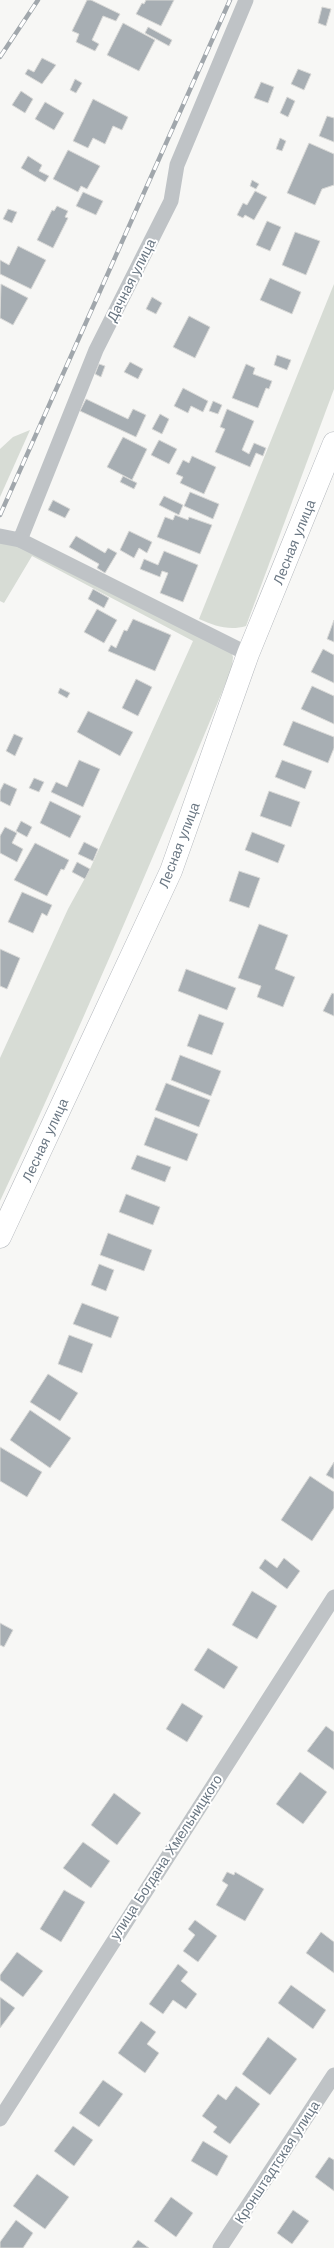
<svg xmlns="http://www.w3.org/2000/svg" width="334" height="2248" viewBox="0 0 334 2248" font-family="'Work Sans',sans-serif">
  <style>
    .green { fill: #d7dcd5 }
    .building { fill: #a7aeb3; stroke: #d9d9d7 }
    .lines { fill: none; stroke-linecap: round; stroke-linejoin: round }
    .secondary-casing { stroke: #b2b6bb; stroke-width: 23 }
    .street { stroke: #bfc3c6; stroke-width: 15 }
    .secondary { stroke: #fff; stroke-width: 22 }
    .rail-casing { stroke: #a1a7ac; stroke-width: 4.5 }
    .rail { stroke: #fff; stroke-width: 3; stroke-dasharray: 9; stroke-linecap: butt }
    .labels { text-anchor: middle; stroke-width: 4; stroke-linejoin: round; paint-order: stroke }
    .street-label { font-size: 14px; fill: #6a7783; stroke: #fff }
  </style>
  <rect width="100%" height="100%" fill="#f7f7f5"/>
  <g class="green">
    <path d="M334,284V389L246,626C229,631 215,626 199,619Z"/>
    <path d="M30,430L0,497V449L13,437Z"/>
    <path d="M0,541L22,548L231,651L233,657L232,668C158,847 82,1025 0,1201V1058L68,909L90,869L193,641L32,556L4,603L0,601Z"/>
  </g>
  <g class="building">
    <path d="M87,0H91L120,14L116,21L103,16L92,40L99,44L95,51L76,42L79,34L72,31Z"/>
    <path d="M146,0H174L161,26L136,14L142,3L144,4Z"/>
    <path d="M322,7L331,9L326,26L318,23Z"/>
    <path d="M123,23L155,40L139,71L107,55Z"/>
    <path d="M148,27L172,40L169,46L145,33Z"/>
    <path d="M42,58L56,65L42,84L25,74L28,69L34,72Z"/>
    <path d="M298,69L311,74L304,90L291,84Z"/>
    <path d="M75,79L82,83L76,93L70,90Z"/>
    <path d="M261,82L274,87L268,103L254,98Z"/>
    <path d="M21,91L33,99L25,113L12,105Z"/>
    <path d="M287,97L295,101L288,117L280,113Z"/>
    <path d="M93,99L128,117L122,130L113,126L105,144L93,138L88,148L73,141Z"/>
    <path d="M45,102L64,113L54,130L35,119Z"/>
    <path d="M327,116L334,118V142L319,136Z"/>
    <path d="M280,138L286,141L282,151L276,149Z"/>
    <path d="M309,143L334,154V185L322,189L315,205L287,193Z"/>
    <path d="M68,150L100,166L87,189L81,186L78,192L53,179Z"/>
    <path d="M28,156L42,165L39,171L49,176L45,182L21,168Z"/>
    <path d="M252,180L259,184L256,189L250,186Z"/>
    <path d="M255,191L267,197L254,220L245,215L243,218L237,215L243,203L247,205Z"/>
    <path d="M83,192L103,201L96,215L76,206Z"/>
    <path d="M57,206L68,211L65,217L68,218L53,248L37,240L52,210L54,211Z"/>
    <path d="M8,209L17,212L12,223L3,219Z"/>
    <path d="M267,221L281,227L270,251L256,245Z"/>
    <path d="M295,232L320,241L306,275L282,265Z"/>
    <path d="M18,246L46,260L31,289L0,274V260L9,265Z"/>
    <path d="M270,278L301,292L292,314L260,300Z"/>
    <path d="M1,284L28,298L13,325L0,318Z"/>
    <path d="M152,297L162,303L156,314L146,309Z"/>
    <path d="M189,316L210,327L195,358L173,347Z"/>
    <path d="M277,355L291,360L287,370L274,365Z"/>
    <path d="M130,362L143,369L138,379L124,372Z"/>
    <path d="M99,364L105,366L101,377L95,374Z"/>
    <path d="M246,364L255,368L253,374L272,381L269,389L266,388L258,408L232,398Z"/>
    <path d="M183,388L208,401L203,412L191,406L188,413L174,406Z"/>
    <path d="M86,399L128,419L133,409L146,415L136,437L80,411Z"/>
    <path d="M213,401L222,405L218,414L209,411Z"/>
    <path d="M227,409L254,421L242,450L249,454L254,443L266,448L263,456L256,453L250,467L215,452L225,429L220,427Z"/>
    <path d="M160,414L169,419L162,434L152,429Z"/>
    <path d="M123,437L147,449L132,480L107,467Z"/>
    <path d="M159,440L177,449L169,464L151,455Z"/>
    <path d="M192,456L216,467L204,494L180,483L183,477L176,474L183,460L189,463Z"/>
    <path d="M123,476L137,483L134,489L120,482Z"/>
    <path d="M190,492L219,504L213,519L184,506Z"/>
    <path d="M164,496L183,505L179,515L159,505Z"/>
    <path d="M53,500L70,509L65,518L48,510Z"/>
    <path d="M175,515L188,520L189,517L212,525L200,554L157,537L165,517L173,520Z"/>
    <path d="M129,531L152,542L147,553L139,548L134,558L120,550Z"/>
    <path d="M76,536L105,553L108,548L117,553L105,573L97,568L99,564L69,547Z"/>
    <path d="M164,551L198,565L183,602L160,593L168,573L162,571L160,577L140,569L144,559L158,565Z"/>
    <path d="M93,589L109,598L104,608L88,599Z"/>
    <path d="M97,609L117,620L104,643L84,632Z"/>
    <path d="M133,619L171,635L155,671L108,651L111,645L116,648L124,630L127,631Z"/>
    <path d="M334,620V642L327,639Z"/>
    <path d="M323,649L334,655V683L311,672Z"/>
    <path d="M136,679L152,687L138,716L122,708Z"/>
    <path d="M312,686L334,696V724L301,709Z"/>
    <path d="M60,688L70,693L67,698L58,693Z"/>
    <path d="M88,711L133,732L120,756L77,732Z"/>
    <path d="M293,721L334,737V748L328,763L283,745Z"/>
    <path d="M14,734L23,738L15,756L6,751Z"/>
    <path d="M79,760L100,769L83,807L51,792L56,782L67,787Z"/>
    <path d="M282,760L312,771L305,789L275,777Z"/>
    <path d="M34,778L44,782L39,792L29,788Z"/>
    <path d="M4,783L17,789L10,806L0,801V791Z"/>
    <path d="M269,791L300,802L291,827L260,816Z"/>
    <path d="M50,801L81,816L70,838L40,823Z"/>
    <path d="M21,821L32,827L27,837L16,831Z"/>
    <path d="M5,827L17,833L12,843L23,849L17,862L0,853V836Z"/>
    <path d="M252,832L285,845L278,863L245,850Z"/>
    <path d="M84,842L98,849L93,861L78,854Z"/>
    <path d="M35,843L69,860L64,870L61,869L47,896L14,880Z"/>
    <path d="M77,862L90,869L85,879L72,872Z"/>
    <path d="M239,871L260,878L249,908L229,901Z"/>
    <path d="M22,892L52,905L47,916L42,913L33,933L8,922Z"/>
    <path d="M259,924L288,935L275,969L295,977L283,1007L257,997L261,986L238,978Z"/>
    <path d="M0,949L20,958L7,989L0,986Z"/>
    <path d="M186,969L236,988L227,1010L178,991Z"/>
    <path d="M332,993L334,994V1016L323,1011Z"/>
    <path d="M199,1014L224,1023L212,1055L187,1046Z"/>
    <path d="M180,1055L221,1071L211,1096L171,1080Z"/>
    <path d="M166,1083L210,1100L199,1127L155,1110Z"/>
    <path d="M155,1117L198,1134L187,1161L144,1145Z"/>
    <path d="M137,1155L171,1167L165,1182L131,1169Z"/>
    <path d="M126,1194L160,1207L153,1225L119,1212Z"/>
    <path d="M108,1233L152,1250L144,1271L100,1255Z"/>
    <path d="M99,1264L114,1270L106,1291L91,1285Z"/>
    <path d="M82,1303L119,1317L111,1338L73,1324Z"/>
    <path d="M69,1335L93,1344L82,1373L58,1364Z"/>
    <path d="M48,1374L78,1393L60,1421L30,1402Z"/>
    <path d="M30,1410L71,1438L50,1468L10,1440Z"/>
    <path d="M0,1447L42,1472L27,1497L0,1481Z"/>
    <path d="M334,1462V1479L326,1475Z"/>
    <path d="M310,1476L334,1492V1508L312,1541L281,1520Z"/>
    <path d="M284,1558L300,1571L287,1589L259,1568L265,1559L277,1568Z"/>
    <path d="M252,1591L277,1606L257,1639L232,1625Z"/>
    <path d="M0,1623L13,1630L4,1647L0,1645Z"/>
    <path d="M208,1648L238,1667L224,1689L194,1670Z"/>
    <path d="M182,1703L203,1716L187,1742L166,1729Z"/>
    <path d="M326,1726L334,1732V1770L307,1751Z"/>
    <path d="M300,1772L327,1792L303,1824L276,1804Z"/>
    <path d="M114,1793L141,1813L117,1845L91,1825Z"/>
    <path d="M83,1842L110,1861L91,1888L63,1868Z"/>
    <path d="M227,1872L234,1875L235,1872L264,1889L245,1921L216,1905L228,1885L222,1881Z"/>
    <path d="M64,1890L85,1902L61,1942L40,1929Z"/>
    <path d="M195,1920L217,1936L198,1962L183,1951L195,1935L188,1929Z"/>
    <path d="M321,1932L334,1942V1973L306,1953Z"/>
    <path d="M17,1952L43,1971L23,1997L0,1980V1975Z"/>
    <path d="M178,1964L188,1972L181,1981L197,1994L186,2009L173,2000L163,2014L149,2004Z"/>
    <path d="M291,1985L326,2010L313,2029L278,2003Z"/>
    <path d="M0,1997L15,2008L0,2028Z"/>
    <path d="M141,2021L156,2032L147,2044L159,2053L145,2073L118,2053Z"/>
    <path d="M268,2037L297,2059L270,2095L242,2074Z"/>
    <path d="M103,2080L123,2094L99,2127L79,2113Z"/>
    <path d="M236,2086L260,2104L230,2144L213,2132L217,2127L202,2116L218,2094L226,2100Z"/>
    <path d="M73,2126L93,2140L74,2166L54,2151Z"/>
    <path d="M203,2141L228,2156L217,2176L191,2161Z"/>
    <path d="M329,2157L334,2160V2191L315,2177Z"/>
    <path d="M37,2174L69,2197L45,2229L13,2206Z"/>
    <path d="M171,2197L193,2213L176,2237L154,2221Z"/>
    <path d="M293,2210L309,2221L292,2244L277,2233Z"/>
    <path d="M16,2220L33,2233L23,2248H0V2242Z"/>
    <path d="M138,2240L149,2248H132Z"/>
  </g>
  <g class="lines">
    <defs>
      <path id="secondary" d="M0,1237L171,871L248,654L334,443"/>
    </defs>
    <use href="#secondary" class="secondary-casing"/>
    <g class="street">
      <path d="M0,536L20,540L96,350L171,201L177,165L246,0"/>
      <path d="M20,540L248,654"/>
      <path d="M0,2119L334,1597"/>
      <path d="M220,2248L334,2075"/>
    </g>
    <use href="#secondary" class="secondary"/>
    <defs>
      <g id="rail">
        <path d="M0,57L38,0"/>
        <path d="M0,515L230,0"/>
      </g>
    </defs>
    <use href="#rail" class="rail-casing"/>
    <use href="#rail" class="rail"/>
  </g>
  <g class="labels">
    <g class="street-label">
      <text transform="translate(131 280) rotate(-63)" y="5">Дачная улица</text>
      <text transform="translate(294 542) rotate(-68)" y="5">Лесная улица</text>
      <text transform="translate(179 845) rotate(-69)" y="5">Лесная улица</text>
      <text transform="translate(45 1140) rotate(-65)" y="5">Лесная улица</text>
      <text transform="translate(166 1857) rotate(-57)" y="5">улица Богдана Хмельницкого</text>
      <text transform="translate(277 2162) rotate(-57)" y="5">Кронштадтская улица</text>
    </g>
  </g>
</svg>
